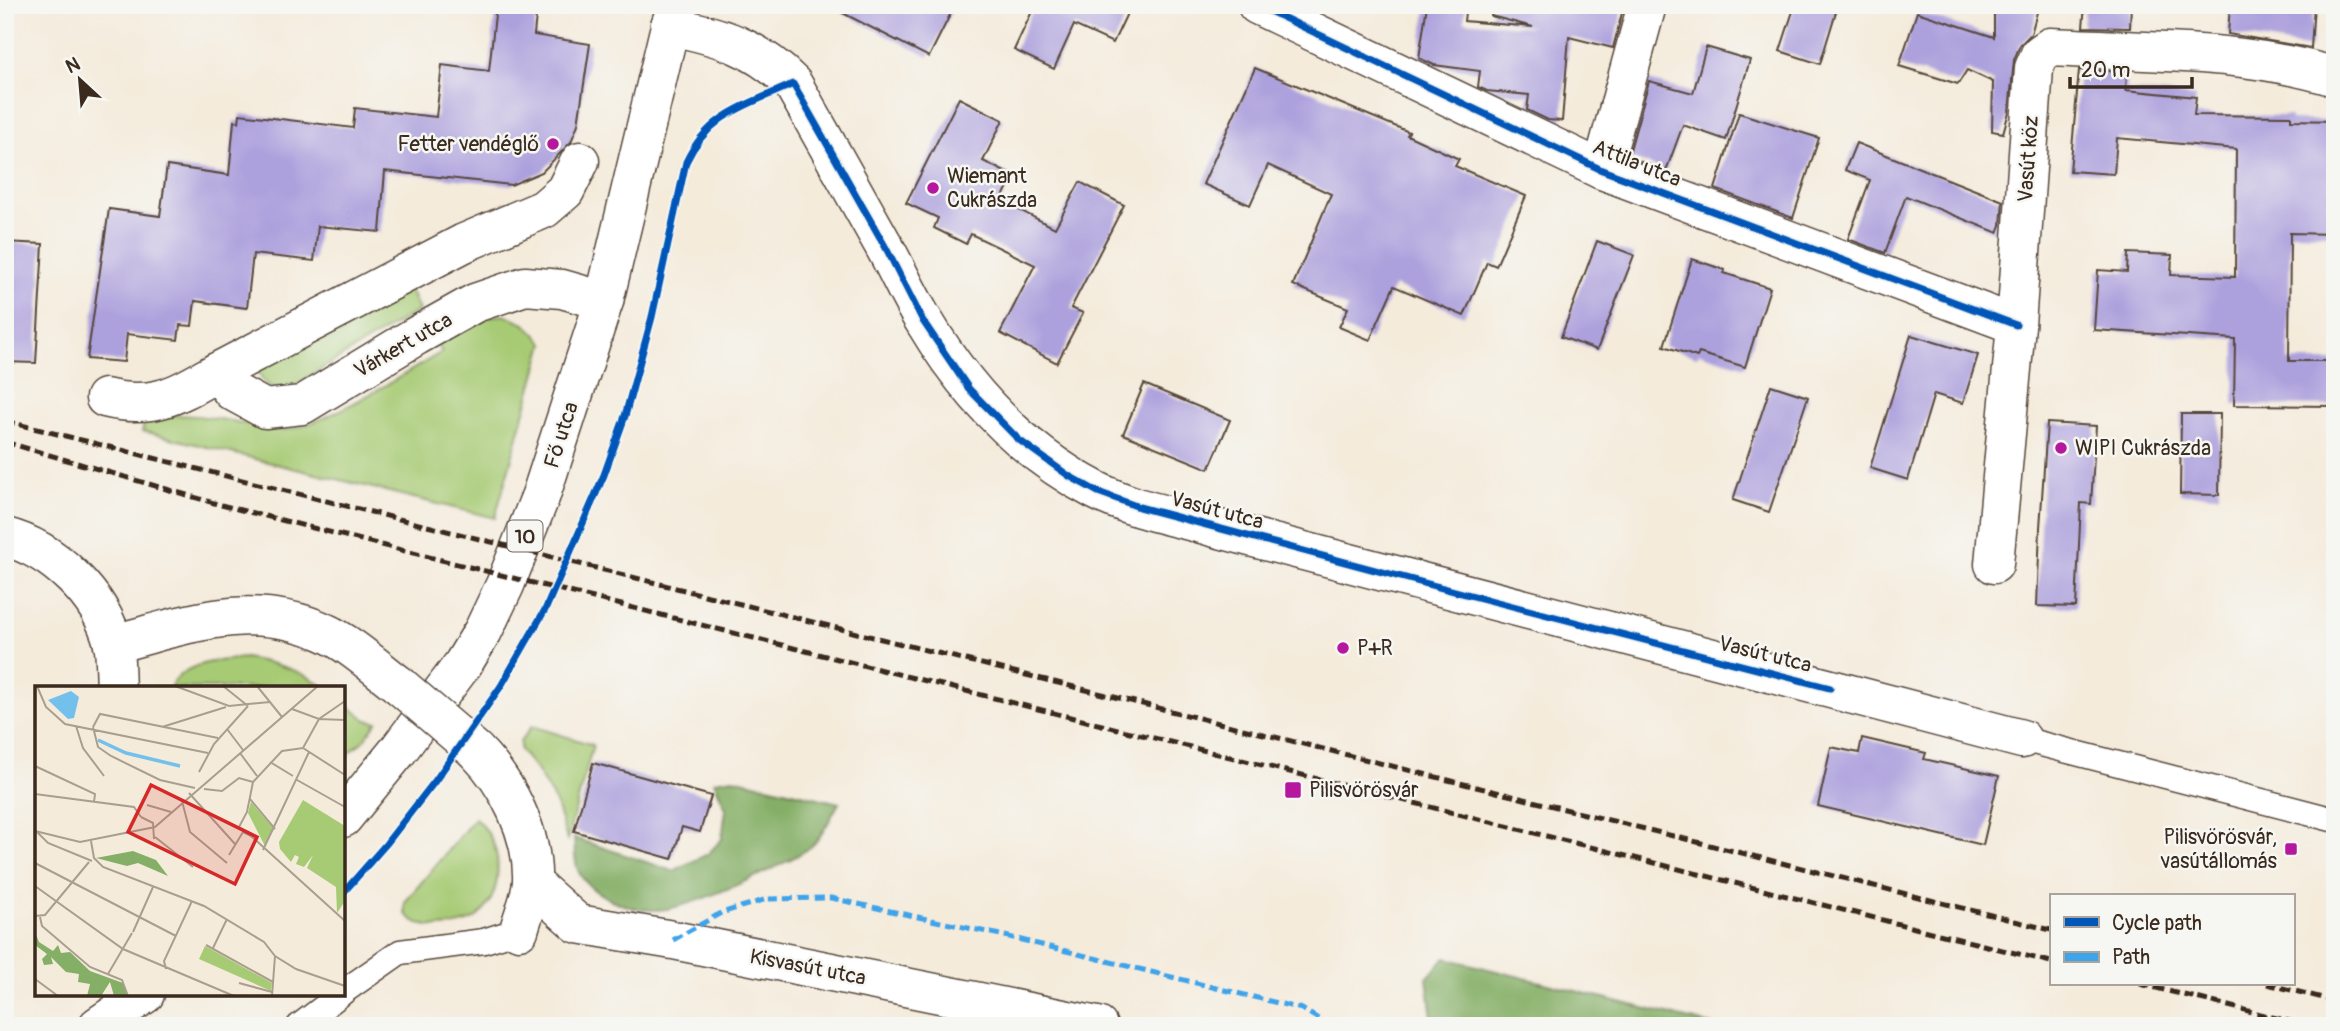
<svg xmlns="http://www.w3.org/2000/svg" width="2340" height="1031" viewBox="0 0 2340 1031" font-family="Pangolin,sans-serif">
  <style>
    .green { fill: #a7cb74; stroke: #717a49; stroke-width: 2 }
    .forest { fill: #85af66; stroke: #606c42; stroke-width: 2 }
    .building { fill: #ada1dd }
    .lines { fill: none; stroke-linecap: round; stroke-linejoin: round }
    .lane-casing { stroke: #57473a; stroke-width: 27 }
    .street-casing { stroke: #57473a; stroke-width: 41 }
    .secondary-casing { stroke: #57473a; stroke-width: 41 }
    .primary-casing { stroke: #57473a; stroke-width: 41 }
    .lane { stroke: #fff; stroke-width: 24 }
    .street { stroke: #fff; stroke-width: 38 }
    .secondary { stroke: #fff; stroke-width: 38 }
    .primary { stroke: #fff; stroke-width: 38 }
    .rail { stroke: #3b2a1e; stroke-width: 5; stroke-dasharray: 10 5; stroke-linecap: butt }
    .street-bridge-casing { stroke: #57473a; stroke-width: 41; stroke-linecap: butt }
    .street-bridge { stroke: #fff; stroke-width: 38 }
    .quiet { stroke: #3fa3ea; stroke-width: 5; stroke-dasharray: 10 5; stroke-linecap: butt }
    .cycleway-casing { stroke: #f6f6f2; stroke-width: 11 }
    .cycleway { stroke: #0057b8; stroke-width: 7 }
    .poi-dot { fill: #b5179e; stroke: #f6f6f2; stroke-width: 2.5 }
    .labels { text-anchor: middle; stroke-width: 5; stroke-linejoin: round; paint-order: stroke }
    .shield { fill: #f6f6f2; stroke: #73675e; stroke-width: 2 }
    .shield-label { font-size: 19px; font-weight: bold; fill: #3b2a1e }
    .poi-label { font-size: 21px; fill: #3b2a1e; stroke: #f6f6f2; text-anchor: start }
    .street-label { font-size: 21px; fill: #3b2a1e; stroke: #f6f6f2 }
    .inset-river { fill: none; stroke: #74c0ed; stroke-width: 3.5 }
    .inset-road { fill: none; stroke: #aa9e8f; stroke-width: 2 }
    .view { fill: #d62828; fill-opacity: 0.15; stroke: #d62828; stroke-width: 3.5 }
    .inset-edge { fill: none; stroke: #3b2a1e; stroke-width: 3.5 }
  </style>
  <rect width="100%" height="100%" fill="#f6f6f2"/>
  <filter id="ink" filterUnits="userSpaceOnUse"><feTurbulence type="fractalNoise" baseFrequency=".0143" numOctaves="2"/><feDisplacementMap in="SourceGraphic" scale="14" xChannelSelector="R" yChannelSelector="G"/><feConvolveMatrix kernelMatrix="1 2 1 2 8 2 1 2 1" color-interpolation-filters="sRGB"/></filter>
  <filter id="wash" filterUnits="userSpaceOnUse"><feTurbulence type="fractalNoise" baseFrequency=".00686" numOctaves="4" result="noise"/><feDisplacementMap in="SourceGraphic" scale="28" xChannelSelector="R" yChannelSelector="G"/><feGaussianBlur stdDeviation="1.57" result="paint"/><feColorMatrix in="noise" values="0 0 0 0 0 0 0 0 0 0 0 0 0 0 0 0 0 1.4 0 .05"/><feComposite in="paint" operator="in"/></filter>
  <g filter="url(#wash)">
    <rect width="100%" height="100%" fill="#f4ebdb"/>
    <g class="green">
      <path d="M408,285L419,310L296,384C276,390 267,391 258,371Z"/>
      <path d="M503,315C522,319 531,328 544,343L495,518L142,431L147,417C183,413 207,416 242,423C254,425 267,429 279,430C318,431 405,373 442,352L436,343L487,317Z"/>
      <path d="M245,658C274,663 302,670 326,688H170C182,662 220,660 245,658Z"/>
      <path d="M343,702L367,720L377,722L363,741L343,758Z"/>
      <path d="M532,726L593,745L567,840L555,801L535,768L520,750V742Z"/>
      <path d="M475,818C480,823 486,829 489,835C503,858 500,897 479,915C469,924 451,927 438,927C424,926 415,924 405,913V902Z"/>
    </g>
    <g class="forest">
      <path d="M733,778L839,803C832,815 820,841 809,848C781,867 688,910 656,910C629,911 589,895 578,870C574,861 575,847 574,838L673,871L708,854L722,839L726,809L714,781Z"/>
      <path d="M1445,958L1715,1026H1433L1427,978Z"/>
    </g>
    <g id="blocks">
      <g class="building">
        <path d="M496,5H537L534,35L590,44L578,124L571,142L542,172L511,185L385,171L380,232L318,226L314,261L253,254L247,308L195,301L192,326L180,325L178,340L127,334L124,362L87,359L109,209L160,216L167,166L229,175L234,121L239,122L240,114L353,128L355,108L436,117L442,65L489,71Z"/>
        <path d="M827,5H955L929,57Z"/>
        <path d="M1035,5H1131L1113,43L1074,25L1054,69L1014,50Z"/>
        <path d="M1427,5H1466L1464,21L1533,27L1491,16L1493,5H1624L1613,48L1569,37L1562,121L1548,120L1527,110L1529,95L1487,91L1478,87L1480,71L1434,65L1419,58Z"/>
        <path d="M1795,5H1838L1820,64L1780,51Z"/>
        <path d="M1994,5H2039L2031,34L2020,45L2014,60L2009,112L2003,133L1992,131L1993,82L1967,70L1958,84L1899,66L1917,12L1994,37Z"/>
        <path d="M2085,5H2131L2130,28L2083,27Z"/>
        <path d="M2230,5H2314L2311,48L2228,34Z"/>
        <path d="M1706,47L1750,60L1726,140L1683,125L1666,171L1628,157L1649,81L1693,93Z"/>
        <path d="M1255,68L1409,132L1407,135L1459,159L1455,166L1526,196L1496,266L1487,262L1464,316L1394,286L1370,340L1339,327L1348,308L1293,285L1331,194L1268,165L1250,205L1203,184Z"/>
        <path d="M2079,70L2127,72L2126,90L2196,97L2194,115L2291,116V120L2335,121V234L2290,233L2289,361H2335V406L2234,405L2235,339L2094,330L2098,270L2127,272L2128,253L2172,255L2171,275L2235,277L2236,149L2117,138L2114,174L2070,171Z"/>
        <path d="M959,98L1003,120L983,161L1013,176L1001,201L1055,228L1080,182L1124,205L1071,308L1083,313L1057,363L1000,333L1035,265L971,234L966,244L934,228L938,218L906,203Z"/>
        <path d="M1739,113L1819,138L1793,218L1715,189Z"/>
        <path d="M1856,143L2003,201L2001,225L1998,233L1906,196L1885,253L1848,239L1870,180L1845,170Z"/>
        <path d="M1597,241L1634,255L1597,350L1561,337Z"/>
        <path d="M5,242L43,244L36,363L5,362Z"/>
        <path d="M1692,259L1725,270L1724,273L1770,288L1745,367L1699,353L1697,357L1664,346Z"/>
        <path d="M1911,335L1978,355L1963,403L1934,394L1908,480L1870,468Z"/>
        <path d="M1144,384L1230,420L1209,469L1123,434Z"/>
        <path d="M1771,385L1808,397L1769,512L1733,500Z"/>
        <path d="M2181,414H2220L2219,495L2180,494Z"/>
        <path d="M2047,423L2096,426L2091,504L2081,503L2076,607L2037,606L2040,528Z"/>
        <path d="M1862,738L1926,753L1924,759L1999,776L1983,845L1818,806L1831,747L1859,753Z"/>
        <path d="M593,763L711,796L700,832L682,827L672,859L574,831Z"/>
      </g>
    </g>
  </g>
  <g filter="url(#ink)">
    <use href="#blocks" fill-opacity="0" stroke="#57473a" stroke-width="2"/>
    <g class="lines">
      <defs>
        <g id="lane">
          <path d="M2022,739L2335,820"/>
          <path d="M343,992L400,952L484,941L519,930"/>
          <path d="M299,1026L341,994"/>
        </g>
        <g id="street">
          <path d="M1257,5L1602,170L2016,325"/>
          <path d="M1602,170L1647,5"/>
          <path d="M217,372L464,243L544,209L565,191L580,161"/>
          <path d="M105,398C154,410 176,395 217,372L232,391L265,409L302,405L416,336L475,303L525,286L562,289L604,301"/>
          <path d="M5,537C53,549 102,596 113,644C116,658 115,674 116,688"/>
          <path d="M1994,564L2016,325L2034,68L2040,54L2050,47C2144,52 2244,49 2335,77"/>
          <path d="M113,644C186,625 250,599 324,632C351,644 375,667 399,685"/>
          <path d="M475,750C508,783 534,835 532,882C531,897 523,915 519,930"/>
          <path d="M532,883L578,924L673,940L1098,1026"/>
        </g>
        <path id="secondary" d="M670,26C720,36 757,47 793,84C823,138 854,192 884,246C898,271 909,297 924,321C967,393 1021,451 1095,490C1131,509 1173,516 1212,527L2022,739"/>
        <g id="primary">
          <path d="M343,818L397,752L463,664L483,631L505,585L541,495L604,301L670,26L677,5"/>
          <path d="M98,1026L145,994"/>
        </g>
      </defs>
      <use href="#lane" class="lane-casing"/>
      <use href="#street" class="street-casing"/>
      <use href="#secondary" class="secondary-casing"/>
      <use href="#primary" class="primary-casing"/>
      <use href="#lane" class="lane"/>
      <use href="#street" class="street"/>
      <use href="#secondary" class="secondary"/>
      <use href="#primary" class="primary"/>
      <g class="rail">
        <path d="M5,421L2051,930"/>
        <path d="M5,442L221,505L2051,962"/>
        <path d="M2140,984L2309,1026"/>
        <path d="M2267,984L2335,1001"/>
      </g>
      <defs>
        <path id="street-bridge" d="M399,685L475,750"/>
      </defs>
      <use href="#street-bridge" class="street-bridge-casing"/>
      <use href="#street-bridge" class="street-bridge"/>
      <path class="quiet" d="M673,940L721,913L767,899L831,898L1005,936L1302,1009L1330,1026"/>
      <defs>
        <g id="cycleway">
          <path d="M1257,5L1602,170L2016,325"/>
          <path d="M343,893L386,844L435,781L501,686L546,608L604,475L625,416L652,317L686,162C709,113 746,106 793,84L886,248L923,321L969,389L1019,440L1069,476L1098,492L1139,507L1435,586L1830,688"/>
        </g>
      </defs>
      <use href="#cycleway" class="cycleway-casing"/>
      <use href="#cycleway" class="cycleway"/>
    </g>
  </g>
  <g class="poi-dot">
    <circle cx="553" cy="144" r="7"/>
    <circle cx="933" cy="188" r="7"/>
    <circle cx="2061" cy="448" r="7"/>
    <circle cx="1343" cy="648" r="7"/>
    <rect x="1284" y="781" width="18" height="18" rx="3.5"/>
    <rect x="2284" y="842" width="14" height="14" rx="3.5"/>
  </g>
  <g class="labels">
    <rect class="shield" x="507.5" y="520.5" width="35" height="31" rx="5"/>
    <g class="shield-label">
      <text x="525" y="543">10</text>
    </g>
    <g class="poi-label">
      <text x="539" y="151" text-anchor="end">Fetter vendéglő</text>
      <text x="947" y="183">Wiemant<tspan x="947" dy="24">Cukrászda</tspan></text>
      <text x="2075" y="455">WIPI Cukrászda</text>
      <text x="1357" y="655">P+R</text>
      <text x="1309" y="797">Pilisvörösvár</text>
      <text x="2277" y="844" text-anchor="end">Pilisvörösvár,<tspan x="2277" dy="24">vasútállomás</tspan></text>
    </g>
    <g class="street-label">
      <text transform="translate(2028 159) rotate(-86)" y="7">Vasút köz</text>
      <text transform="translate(1637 163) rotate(22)" y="7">Attila utca</text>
      <text transform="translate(403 345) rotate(-30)" y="7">Várkert utca</text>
      <text transform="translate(561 435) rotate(-72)" y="7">Fő utca</text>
      <text transform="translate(1217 510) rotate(15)" y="7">Vasút utca</text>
      <text transform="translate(1765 654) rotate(14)" y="7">Vasút utca</text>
      <text transform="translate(808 967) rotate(11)" y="7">Kisvasút utca</text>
    </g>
  </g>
  <g transform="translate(35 686)">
    <rect width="310" height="310" fill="#f4ebdb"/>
    <path d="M268,114L310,140V215L302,227L301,201L272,182L278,169L269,181L261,178L264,171L260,169L256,176L245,163L244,156ZM216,116L239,143L230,160L213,127ZM170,260L237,297L236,305L164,273Z" fill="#a7cb74"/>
    <path d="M98,165L121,174L133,190L103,177L92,180L61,172ZM0,246L4,256L18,265L23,259L26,267L35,266L55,285L88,297L92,310H79L75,296L66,310H52L55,298L43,296L44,288L31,286L16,271L18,278L9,279L7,273L12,268L0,259Z" fill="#85af66"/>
    <path d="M36,5L44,11L39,32L33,33L13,14Z" fill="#74c0ed"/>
    <path class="inset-river" d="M63,54L91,67L145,80"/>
    <path class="inset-road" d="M2,0L11,21L30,38L173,67M140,0L194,20L235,16M188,0L213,20M222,0L247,31M257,23L284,33L310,34M41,40L48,62L69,90M58,41L65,28L183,52M58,41L63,61L76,70L125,94L160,102M127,41L191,21M192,43L208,64M268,62L284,33L310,15M205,67L222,90M235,76L258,90M0,80L60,108L59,116M164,86L179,58L213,20M262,94L310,121M169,103L187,105L204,92L218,96M154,107L200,158M0,108L99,121L106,131M215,113L240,143M147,115L155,146L192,177M112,119L136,126M106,131L118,137L119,153M204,141L212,126L218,96L247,65L268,62L310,89M0,145L45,156L120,141L283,0M2,146L13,157L57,175M120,151L158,181M56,155L59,172L68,181L169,220L229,256L240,270L261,283L310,300M228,164L274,66M194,169L208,146L216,150L310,235M0,177L141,250M0,200L88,263L199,310M0,230L10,229L54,176M5,231L7,240L55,281L87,294L93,310M98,246L118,201M171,259L238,296M178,262L192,233M131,283L129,275L157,215M73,288L97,247M0,293L23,310M204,297L237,306M237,310L240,270"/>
    <path class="view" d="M116,99L222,151L200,198L93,146Z"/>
    <rect width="310" height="310" class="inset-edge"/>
  </g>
  <rect width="2340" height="1031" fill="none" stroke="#f6f6f2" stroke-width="28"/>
  <rect x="2050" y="894" width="245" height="91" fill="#f6f6f2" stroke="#aba49d" stroke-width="2"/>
  <rect x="2064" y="917" width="35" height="10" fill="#0057b8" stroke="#aba49d" stroke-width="2"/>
  <text x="2112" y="930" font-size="21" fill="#3b2a1e">Cycle path</text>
  <rect x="2064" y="952" width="35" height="10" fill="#3fa3ea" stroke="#aba49d" stroke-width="2"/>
  <text x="2112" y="964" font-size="21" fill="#3b2a1e">Path</text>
  <g transform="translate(80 80) rotate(334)" stroke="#f6f6f2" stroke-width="5" paint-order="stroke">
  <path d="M0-5L12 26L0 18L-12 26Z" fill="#3b2a1e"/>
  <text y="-10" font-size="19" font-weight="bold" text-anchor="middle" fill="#3b2a1e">N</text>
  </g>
  <path d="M2070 77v10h122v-10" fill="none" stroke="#3b2a1e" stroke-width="3.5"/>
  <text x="2081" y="77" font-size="21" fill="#3b2a1e" stroke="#f6f6f2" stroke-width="5" paint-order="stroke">20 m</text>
</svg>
